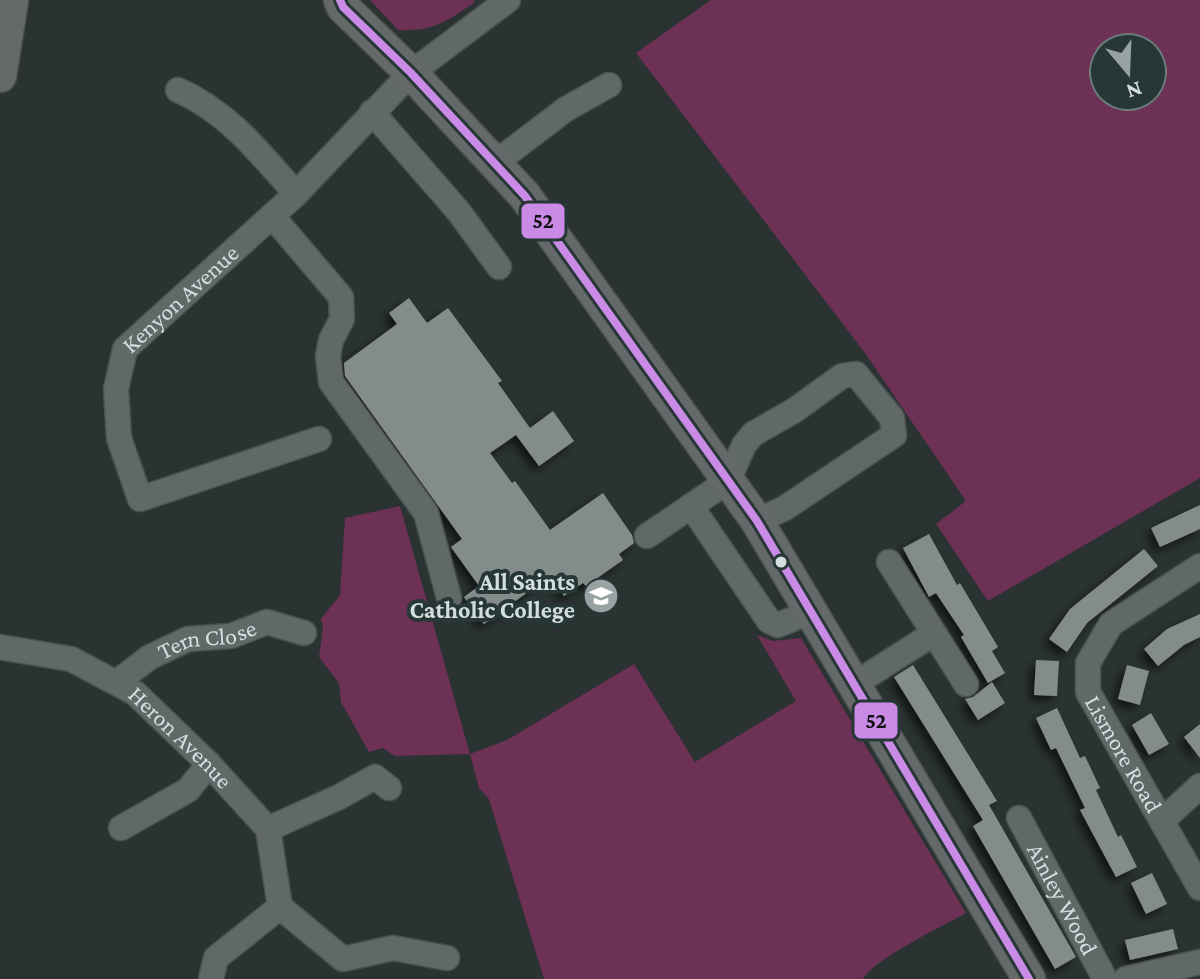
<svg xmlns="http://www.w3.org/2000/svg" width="1200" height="979" viewBox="0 0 1200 979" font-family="'Crimson Pro',serif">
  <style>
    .green { fill: #6c3155; fill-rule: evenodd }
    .building { fill: #848c8b; filter: url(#shadow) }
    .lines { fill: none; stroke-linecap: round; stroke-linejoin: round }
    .minor-casing { stroke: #495151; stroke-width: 27 }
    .major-casing { stroke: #495151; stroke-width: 35 }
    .minor { stroke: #616868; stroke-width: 24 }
    .major { stroke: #66696a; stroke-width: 32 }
    .bus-1-casing { stroke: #263736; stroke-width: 14 }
    .bus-1 { stroke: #ca8be6; stroke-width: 8 }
    .bus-dot { fill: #d4dede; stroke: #263736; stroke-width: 3 }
    .labels { text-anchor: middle; stroke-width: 8; stroke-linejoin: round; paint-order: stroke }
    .street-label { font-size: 24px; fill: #d4dede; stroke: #263736 }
    .poi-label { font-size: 24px; font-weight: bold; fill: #d4dede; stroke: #263736; text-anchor: end }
    .line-badge { stroke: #263736; stroke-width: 3 }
    .pale-badge-label { font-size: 22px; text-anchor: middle; font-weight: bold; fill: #111 }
  </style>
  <defs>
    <filter id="shadow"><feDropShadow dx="-5" dy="5" stdDeviation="4" flood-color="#0009"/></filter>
  </defs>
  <rect width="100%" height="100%" fill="#2a3332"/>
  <g class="green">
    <path d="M370,0H473L475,2C448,21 432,32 398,30Z"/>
    <path d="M711,0H1200V478L988,601L936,524L966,501L865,353L636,53ZM1104,48H1152V96H1104Z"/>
    <path d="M400,506L470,754L507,740L634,664L695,762L796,701L757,635L773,641L801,638L966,913C943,926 874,959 863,979H544L489,799L479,788L470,754L395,756L383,748L369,752L341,702L339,683L319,657L323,628L321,619L340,595L345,518Z"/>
  </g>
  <g class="building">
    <path d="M409,298L427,323L448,308L502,381L498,383L530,428L553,411L574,441L539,466L516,435L490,453L512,483L515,481L550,530L603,493L632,535L634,543L619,554L623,560L586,586L583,583L564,596L550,576L484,624L464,597L479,586L451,547L462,539L345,376L344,363L397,324L389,313Z"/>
    <path d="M1200,505V529L1160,547L1151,528Z"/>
    <path d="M929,534L957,585L960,583L998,647L992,651L1005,673L988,683L961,637L964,635L936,593L929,597L903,548Z"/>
    <path d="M1144,549L1158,566L1087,623L1067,652L1049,639L1070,609Z"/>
    <path d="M1200,614V637L1184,645L1158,666L1144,649L1167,629Z"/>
    <path d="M1036,660L1059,661L1057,696L1034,695Z"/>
    <path d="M913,665L997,801L989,805L1076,957L1055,969L973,826L983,820L894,677Z"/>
    <path d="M1127,665L1149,671L1140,705L1118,699Z"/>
    <path d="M992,682L1005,703L978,720L965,699L973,697Z"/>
    <path d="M1057,708L1080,758L1085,756L1100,788L1096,790L1118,837L1121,835L1137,867L1116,877L1080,810L1085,808L1056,748L1051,750L1036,718Z"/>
    <path d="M1151,713L1169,744L1149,755L1132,725Z"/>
    <path d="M1200,724V758L1184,737Z"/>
    <path d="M1152,873L1167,904L1146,914L1131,883Z"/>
    <path d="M1173,929L1178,949L1130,960L1125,940Z"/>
  </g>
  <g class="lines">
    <defs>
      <g id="minor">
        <path d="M178,90C228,112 260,153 296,194"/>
        <path d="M372,112L459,212L499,267"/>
        <path d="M495,163L566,109L609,85"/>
        <path d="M272,216L341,297L342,319L331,340L328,356L331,382L426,513L449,598"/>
        <path id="s1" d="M319,439L140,499L119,438L116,389L125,349L296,194L411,73L508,0"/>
        <path d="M691,506L769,621L778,625L810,612"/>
        <path d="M647,536L728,481L744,445L753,434L795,410L842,376L856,374L892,418L894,435L785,508L757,521"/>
        <path d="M889,562L966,684"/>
        <path id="s2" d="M1200,566L1111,624L1088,663V692L1200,888"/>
        <path id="s3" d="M0,647L71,659L135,693L209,764L268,829L280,907"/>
        <path id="s4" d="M117,682L150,657L188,639L231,636L267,622L304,633"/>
        <path d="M853,685L933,634"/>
        <path id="s5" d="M1019,818L1105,979"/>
        <path d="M1162,821L1200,786"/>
        <path d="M121,828L188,790L209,764"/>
        <path d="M268,829L339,797L375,777L389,788"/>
        <path d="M280,907L343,959L393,948L447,958"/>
        <path d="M211,979L216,958L280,907"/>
        <path d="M1126,979L1200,962"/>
      </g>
      <g id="major">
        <path d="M340,0L343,7L411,73L525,196L757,521L1029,979"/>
        <path d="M0,76L12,0"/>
      </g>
    </defs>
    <use href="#minor" class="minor-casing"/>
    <use href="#major" class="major-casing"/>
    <use href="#minor" class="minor"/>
    <use href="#major" class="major"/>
    <defs>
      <path id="bus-1" d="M340,0L343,7L411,73L525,196L757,521L1029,979"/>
    </defs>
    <use href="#bus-1" class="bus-1-casing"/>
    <use href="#bus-1" class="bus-1"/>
  </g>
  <defs>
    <symbol id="school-disc" viewBox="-11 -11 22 22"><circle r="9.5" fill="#98a2a2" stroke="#263736"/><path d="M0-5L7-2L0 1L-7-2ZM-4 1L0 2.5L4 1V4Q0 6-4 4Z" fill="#fff"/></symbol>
  </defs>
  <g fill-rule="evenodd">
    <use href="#school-disc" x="581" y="576" width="40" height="40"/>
  </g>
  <circle class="bus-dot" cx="781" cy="562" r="7"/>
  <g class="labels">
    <g class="street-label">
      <text dy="8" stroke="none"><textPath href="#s1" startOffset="418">Kenyon Avenue</textPath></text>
      <text dy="8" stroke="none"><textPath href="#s4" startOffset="102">Tern Close</textPath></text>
      <text dy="8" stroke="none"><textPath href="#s3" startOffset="208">Heron Avenue</textPath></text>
      <text dy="8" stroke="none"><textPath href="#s2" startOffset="252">Lismore Road</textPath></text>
      <text dy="8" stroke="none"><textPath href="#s5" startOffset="92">Ainley Wood</textPath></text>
    </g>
    <g class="poi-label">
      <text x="575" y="590">All Saints<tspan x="575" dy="28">Catholic College</tspan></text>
    </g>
  </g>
  <g class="line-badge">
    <rect x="520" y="202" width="46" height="38" rx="8" fill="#ca8be6"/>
    <rect x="853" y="701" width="46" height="39" rx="8" fill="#ca8be6"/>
  </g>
  <g class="pale-badge-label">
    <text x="543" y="228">52</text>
    <text x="876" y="728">52</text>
  </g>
  <g transform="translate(1128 72) rotate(161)"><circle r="38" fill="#263736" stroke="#6c7a79" stroke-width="2"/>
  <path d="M0-6L14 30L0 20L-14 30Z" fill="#98a2a2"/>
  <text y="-12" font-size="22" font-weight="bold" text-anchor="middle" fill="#d4dede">N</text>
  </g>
</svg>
